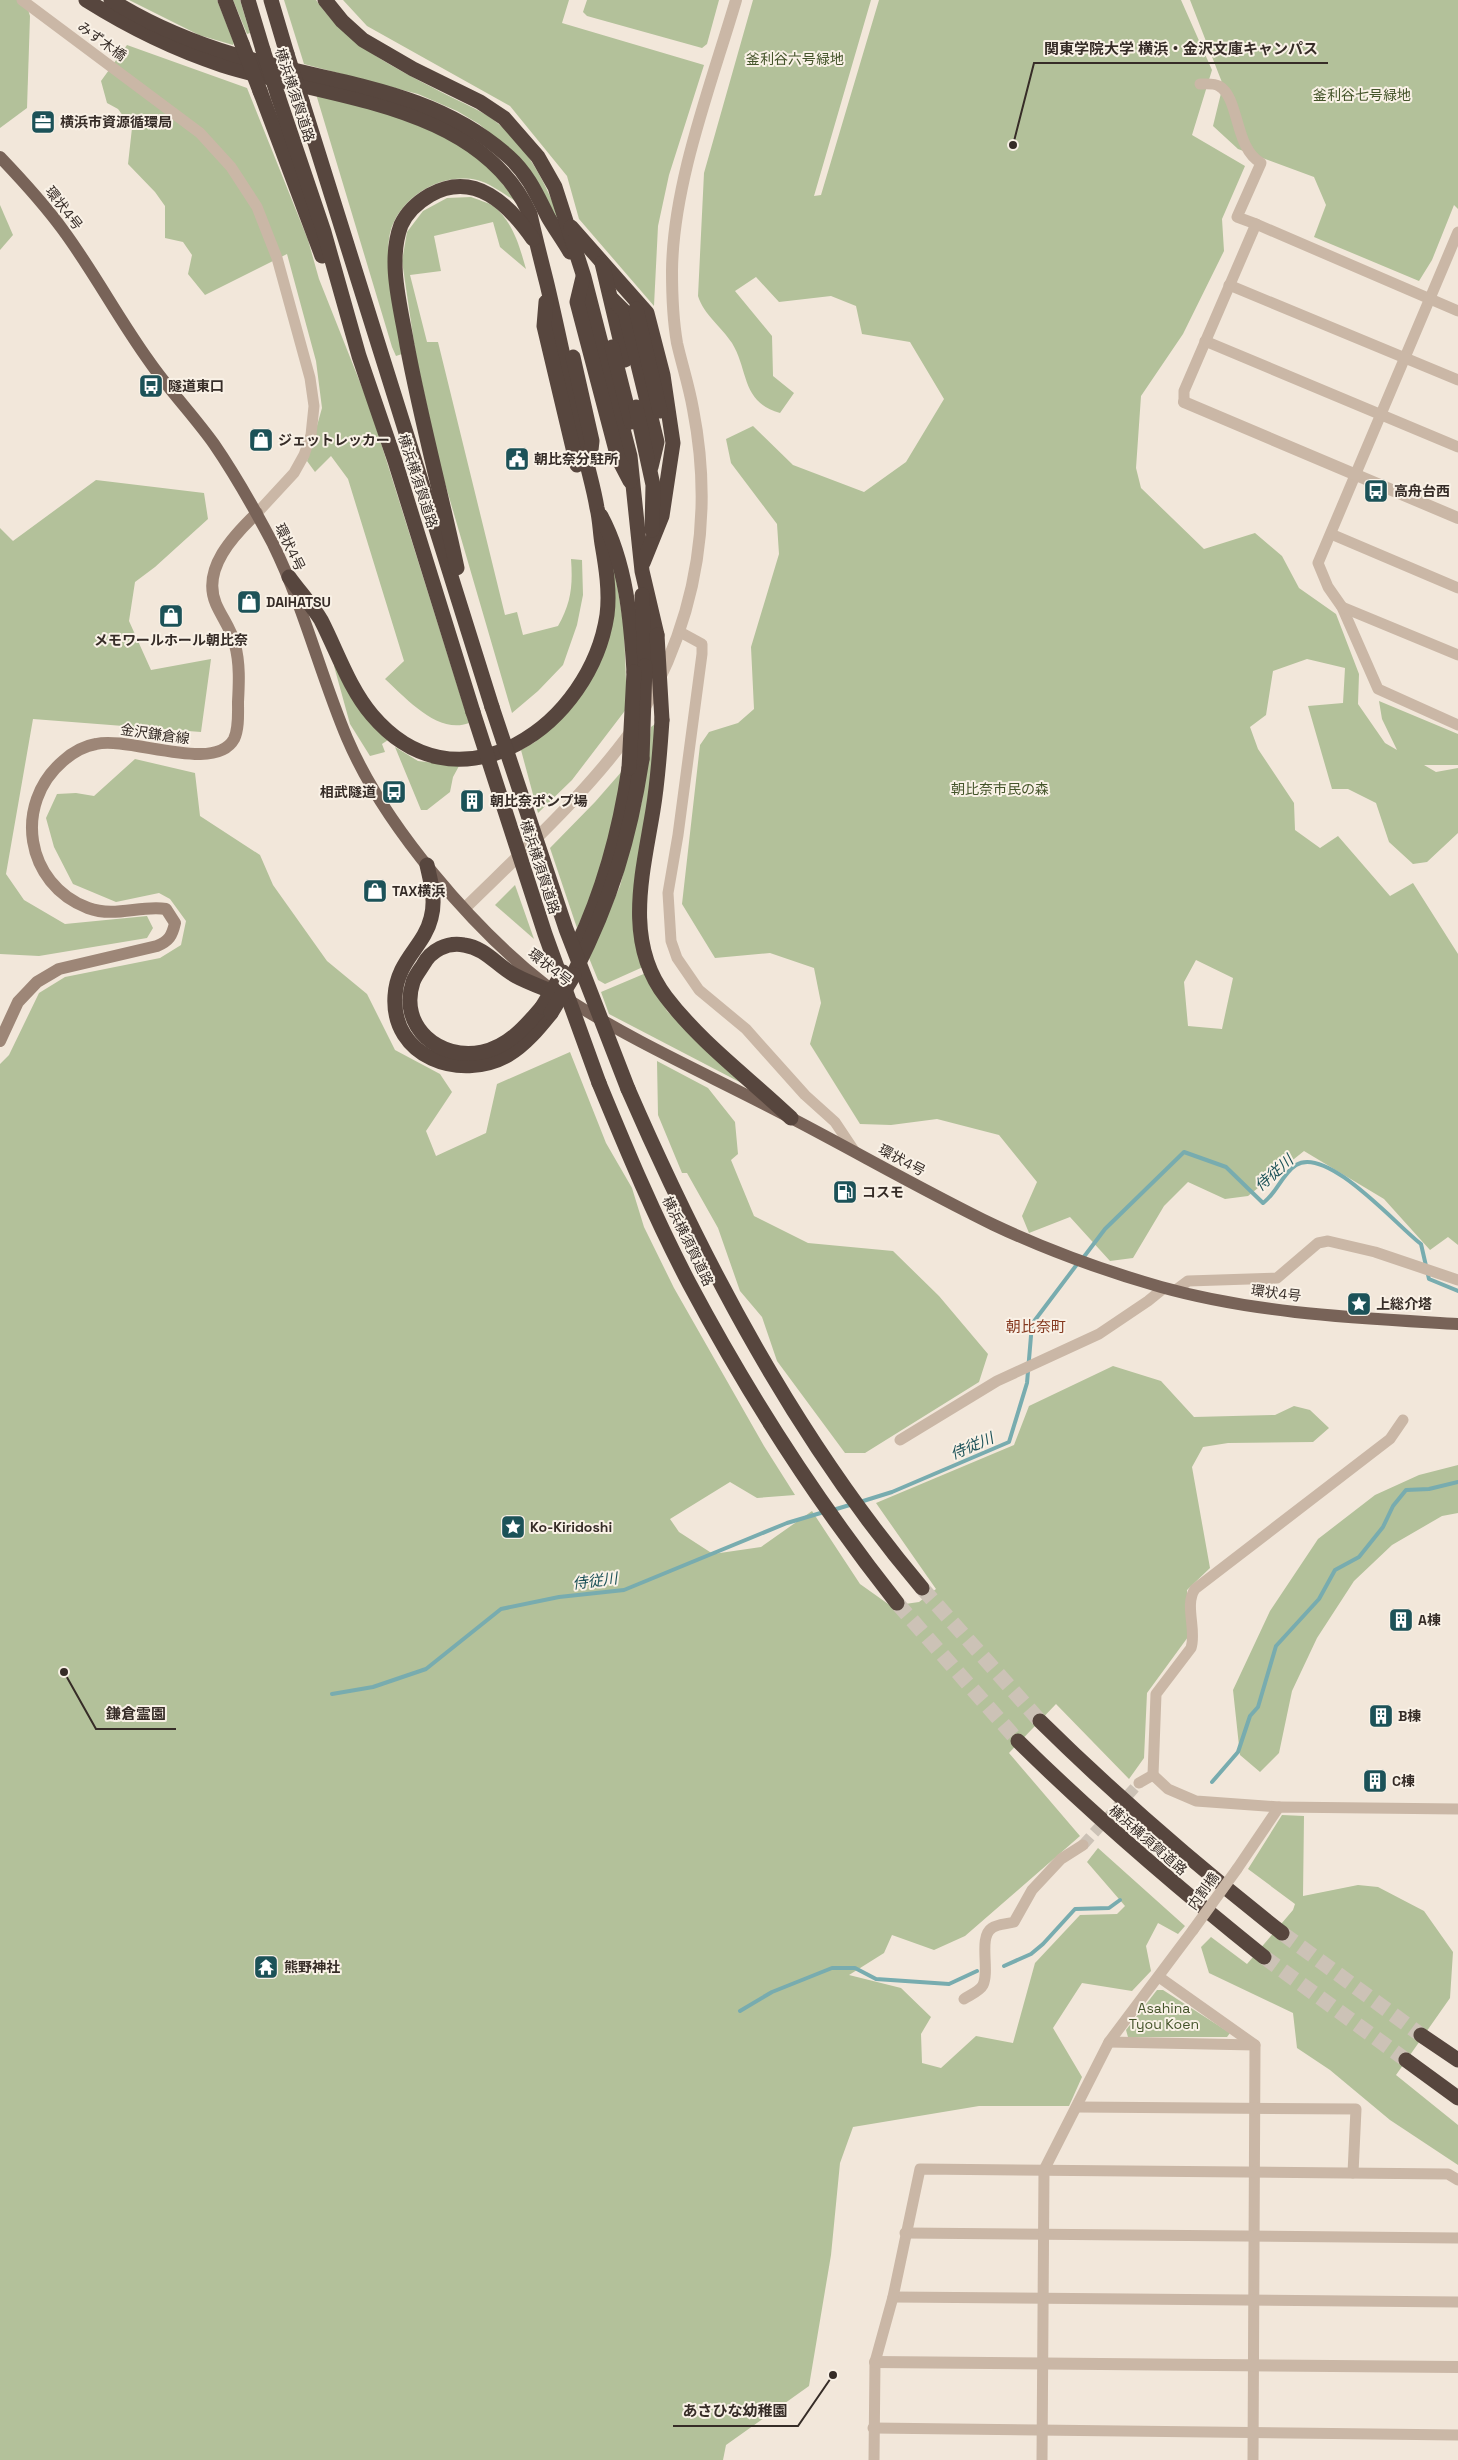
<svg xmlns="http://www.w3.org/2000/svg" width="1458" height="2460" viewBox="0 0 1458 2460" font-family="'Space Grotesk','Noto Sans JP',sans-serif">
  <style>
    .green { fill: #b3c19a; fill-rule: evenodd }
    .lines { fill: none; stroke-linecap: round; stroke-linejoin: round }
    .stream { stroke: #78acaf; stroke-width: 4 }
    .minor-tunnel { stroke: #ccc2b6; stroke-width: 11; stroke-dasharray: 11 5.5; stroke-linecap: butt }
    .motorway-tunnel { stroke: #ccc2b6; stroke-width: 15; stroke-dasharray: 15 8; stroke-linecap: butt }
    .minor { stroke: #cab7a6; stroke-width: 11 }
    .tertiary { stroke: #cab7a6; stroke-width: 12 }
    .secondary { stroke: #9d8677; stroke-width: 12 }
    .primary { stroke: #786358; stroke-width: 12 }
    .motorway { stroke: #57463e; stroke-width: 15 }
    .minor-bridge { stroke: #cab7a6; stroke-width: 11 }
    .motorway-bridge { stroke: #57463e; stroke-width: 15 }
    .labels { text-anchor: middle; stroke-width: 4; stroke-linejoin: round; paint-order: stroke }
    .street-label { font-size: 14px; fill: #362c27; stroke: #f9f1e6 }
    .park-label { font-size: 14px; fill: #44542a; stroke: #f9f1e6 }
    .poi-label { font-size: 14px; font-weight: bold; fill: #362c27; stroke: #f9f1e6; text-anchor: start }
    .water-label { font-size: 15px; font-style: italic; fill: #1c5258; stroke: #f9f1e6 }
    .neighbourhood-label { font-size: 15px; fill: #85391f; stroke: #f9f1e6 }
    .leader { fill: none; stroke: #362c27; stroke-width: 2 }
    .callout-dot { fill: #362c27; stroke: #f9f1e6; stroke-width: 2 }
    .callout-label { font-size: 15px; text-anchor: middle; font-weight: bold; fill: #362c27; stroke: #f9f1e6; stroke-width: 4; stroke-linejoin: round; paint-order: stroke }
  </style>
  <rect width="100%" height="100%" fill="#f2e7da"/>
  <g class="green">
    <path d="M0,0H25L30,16L27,108L0,128Z"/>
    <path d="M129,0H217L234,43L233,45L199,35Z"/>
    <path d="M233,0H240L250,33L247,34Z"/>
    <path d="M284,0H316C348,47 401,71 451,97C463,103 477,109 488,116C524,140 544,179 559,218L558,221L502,143L479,124L457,111L418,94L304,64Z"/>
    <path d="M343,0H569L562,23L704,65L669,175L658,226L654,306L579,219L567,176L510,106L367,26Z"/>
    <path d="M587,0H719L707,44L702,48L587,16L583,12Z"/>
    <path d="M753,0H871L814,196L821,195L879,0H1181L1212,70L1192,135L1245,166L1222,219L1224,251L1183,334L1141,396L1136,468L1141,488L1204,549L1255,533L1282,556L1299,588L1336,614L1359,674L1358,704L1385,743L1397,750L1382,719L1379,701L1458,734V765H1424L1436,772L1458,768V833L1427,862L1413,864L1389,842L1376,803L1348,789H1332L1308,706L1343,703L1345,668L1307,659L1273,671L1266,715L1250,727L1258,749L1294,803L1295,830L1320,848L1338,836L1390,896L1413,883L1458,954V1245L1448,1237L1430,1250L1384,1199L1304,1151L1248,1196L1225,1199L1188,1182L1164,1206L1133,1258L1110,1261L1070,1217L1029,1233L1022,1216L1037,1182L999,1135L937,1119L891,1125L860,1124L810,1044L821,1003L814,968L770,953L715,958L682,904L700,745L709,732L738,723L754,709L751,647L779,554L777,524L731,463L726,439L753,426L793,465L864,492L906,462L944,399L910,342L862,334L856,306L831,296L779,302L756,277L735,291L772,336L773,376L794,393L780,413C741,402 749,371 732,343C721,326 704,315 698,296L704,173ZM1196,960L1233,978L1222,1029L1188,1026L1184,982Z"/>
    <path d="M1190,0H1458V209L1454,205L1432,260L1419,281L1314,237L1326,205L1314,177L1238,149L1213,126L1223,85Z"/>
    <path d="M127,45L247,88L308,240L319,279L369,405L469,723C438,735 406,698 385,679L404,661L348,479L331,456L315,472L307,461L322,408L316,361L287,254L205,295L188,274L192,255L183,242L165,238V206L155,192L128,164L132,128L118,109L107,103L101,81Z"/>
    <path d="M316,94L391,114L460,143L490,168L517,202C505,195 490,183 477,180C441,172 399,197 390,233C383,266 397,320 402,354L396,356L392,347Z"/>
    <path d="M471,197C478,200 487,202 493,206C513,221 520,248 526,269L500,247L493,222L434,236L441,271L410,275L427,342H438L505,615L517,612L523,635L558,626C571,603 573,586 571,559L582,560L583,595L577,625L563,665L538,691L512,713L440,466L416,356L402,261L407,232L423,211L447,198Z"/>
    <path d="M0,205L13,235L0,250Z"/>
    <path d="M96,480L204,493L208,519L155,567L135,582L129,621L151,670L211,659L201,732L33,719L6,874L24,900L65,924L147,916L153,928L147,938L39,956L0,954V528L13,541Z"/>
    <path d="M613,560L624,628L627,708L572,780L538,813L521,750L535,742L589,684Z"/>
    <path d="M337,665L388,740L382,744L385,752L370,756L350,724L334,666Z"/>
    <path d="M655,724L643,967L605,984L598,980L589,958L620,886L642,801L651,727Z"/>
    <path d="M395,747L418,761L459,766L453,777L450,792L427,810H421Z"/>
    <path d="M135,759L195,773L200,816L260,855L273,885L327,961L367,994L395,1050L440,1074L452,1092L426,1131L436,1156L486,1133L497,1084L570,1052L606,1143L632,1188L644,1227L674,1288L764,1446L795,1495L757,1498L730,1482L670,1519L679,1532L713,1554L761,1547L812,1511L860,1584L891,1606L919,1602L936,1589L876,1503L1014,1445L1029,1406L1113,1366L1161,1381L1194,1417L1275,1415L1294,1406L1310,1410L1329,1428L1313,1442L1228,1443L1203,1447L1192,1467L1210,1568L1187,1590L1188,1637L1147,1693L1144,1758L1129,1779L1056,1704L1009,1753L1080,1836L965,1936L934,1950L892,1935L884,1953L849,1975L901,1988L931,2017L921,2034L922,2063L941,2068L976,2036L1013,2043L1035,1963L1080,1915L1117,1914L1125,1906L1087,1862L1098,1848L1185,1926L1178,1934L1158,1923L1146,1946L1151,1971L1132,1991L1082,1983L1053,2028L1082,2077L1069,2106H979L853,2127L840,2163L831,2255L809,2386L726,2445L723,2460H0V1064L9,1055L39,993L65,977L160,958L181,945L186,921L170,899L159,893L116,902L73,884L54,847L46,818L57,794L76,793L94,796Z"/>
    <path d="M623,770C616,824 601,879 577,928L550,848L595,802Z"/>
    <path d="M515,885L534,939L495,905Z"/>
    <path d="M646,973L667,1011L753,1089L609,1014L601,992Z"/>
    <path d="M657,1061L708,1088L735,1122L738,1154L731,1160L754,1216L808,1243L893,1251L939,1296L988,1354L979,1382L865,1453H845L777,1361L762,1317L740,1291L718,1228L687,1173H682L658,1115Z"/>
    <path d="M1458,1465V1513L1442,1516L1392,1545L1354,1581L1317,1638L1292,1691L1279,1753L1260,1772L1240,1755L1233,1690L1270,1611L1318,1539L1375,1495L1419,1475Z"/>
    <path d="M1282,1815L1304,1816L1303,1896L1358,1885L1378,1887L1424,1911L1453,1952L1450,1998L1396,2075L1458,2125V2165L1390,2120L1330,2070L1297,2048L1293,2013L1209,1973L1201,1947L1211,1937L1247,1964L1293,1910L1295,1904L1248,1869Z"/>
    <path d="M1157,1990H1163L1230,2033L1227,2037H1128L1126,2030Z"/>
  </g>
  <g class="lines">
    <g class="stream">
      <path d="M1083,1258L1105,1229L1184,1152L1226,1167L1263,1203C1277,1193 1282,1174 1296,1165C1327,1145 1398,1227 1421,1244L1429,1279L1458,1291"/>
      <path d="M860,1502L892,1492L1009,1442L1027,1383L1032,1324L1078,1263"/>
      <path d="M833,1510L853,1504"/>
      <path d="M332,1694L373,1687L426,1669L501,1609L559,1597L624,1590L787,1523L824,1512"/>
      <path d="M1212,1782L1238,1752L1250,1716L1258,1707L1276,1646L1319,1599L1335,1570L1359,1557L1383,1527L1393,1506L1406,1490L1429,1489L1458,1482"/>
      <path d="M1004,1966L1031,1954L1043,1944L1075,1909L1109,1908L1120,1900"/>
      <path d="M740,2011L772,1992L832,1968H855L876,1979L949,1984L977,1971"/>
    </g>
    <path class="minor-tunnel" d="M1083,1845L1139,1783"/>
    <g class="motorway-tunnel">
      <path d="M922,1588L1040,1721"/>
      <path d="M897,1603L1018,1741"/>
      <path d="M1282,1933L1421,2035"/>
      <path d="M1264,1957L1406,2060"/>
    </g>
    <g class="minor">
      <path d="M22,0L200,133L231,167L257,207L277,258L310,378L314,406L311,435L304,455L294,473L257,513"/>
      <path d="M1200,84C1205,84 1214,83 1219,86C1240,98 1234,148 1261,163L1237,217L1256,224"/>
      <path d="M1458,232L1318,563L1328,587L1342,607L1378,689L1458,725"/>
      <path d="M1229,285L1458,380"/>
      <path d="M1205,341L1458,447"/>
      <path d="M1184,402V391L1256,224L1458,311"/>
      <path d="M1331,534L1458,588"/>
      <path d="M1342,607L1458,655"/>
      <path d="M680,632L702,644V654L678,835L668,893L671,941L677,958L699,990L746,1029L805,1095L835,1122L855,1152"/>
      <path d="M1176,1290L1188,1281L1277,1278L1318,1243L1328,1241L1375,1252L1458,1280"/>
      <path d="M900,1440L997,1381L1099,1334L1148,1301L1164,1288"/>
      <path d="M1153,1775L1156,1694L1191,1648C1197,1630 1184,1605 1195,1589L1390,1439L1403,1420"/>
      <path d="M1139,1783L1153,1775L1168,1789L1196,1801L1279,1807"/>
      <path d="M1237,1869L1279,1807L1458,1809"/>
      <path d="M1159,1977L1255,2045L1253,2460"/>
      <path d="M964,1999C970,1995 980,1991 983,1985C990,1970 978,1937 992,1928C997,1924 1007,1924 1014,1922L1032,1890L1061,1859L1083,1845"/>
      <path d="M1109,2042L1255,2045"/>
      <path d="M1077,2107L1356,2109L1353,2173"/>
      <path d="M905,2233L1458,2238"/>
      <path d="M893,2297L1458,2302"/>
      <path d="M873,2428L1458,2435"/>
      <path d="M874,2460L875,2362L893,2297L920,2169L1448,2174L1458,2180"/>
      <path d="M1042,2460L1044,2170L1109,2042L1193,1930"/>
    </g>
    <g class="tertiary">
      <path d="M1184,402L1458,518"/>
      <path d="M643,711C697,616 714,516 693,409C689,386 682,365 677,343C673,320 672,295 672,271C673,183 711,85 736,0"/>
      <path d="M465,908C521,853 586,794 632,730"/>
      <path d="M875,2362L1458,2367"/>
    </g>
    <path class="secondary" d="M0,1041L18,1002L37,982L59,969L157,946C169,941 172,936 175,923L166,909C140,905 115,918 88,908C25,884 13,804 63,761C72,753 84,746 96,744C130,736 215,774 234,739C239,729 238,713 238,702C239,684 240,663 235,645C232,630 222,618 216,604C201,569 234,535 257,513"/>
    <g class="primary">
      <path d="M0,157C22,180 44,204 63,230C94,272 118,318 149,361C169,390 194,416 214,444C236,476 255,510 273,544C304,607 320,674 347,738C384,825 473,929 548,987"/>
      <path d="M567,999C639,1045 718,1079 793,1119C860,1154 926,1192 994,1225C1047,1250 1105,1271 1161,1287C1257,1314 1360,1318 1458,1324"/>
    </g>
    <g class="motorway">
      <path d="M86,0C129,27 173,49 222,65C325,98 479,102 530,214C535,237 541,260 547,284C560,339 571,395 584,451C588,470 594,489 597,508C600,520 600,532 602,544C606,567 610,592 607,615C599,668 564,719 517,744C463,772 411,761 372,715C349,688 337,651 321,620C312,605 299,591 289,577"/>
      <path d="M111,0C149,24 192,42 235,55C331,84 432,87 509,157C528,174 537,195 548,217C555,229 563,240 570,252"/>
      <path d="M225,0L242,44"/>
      <path d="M248,0L263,50"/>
      <path d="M271,0L287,54"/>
      <path d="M325,0L342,21L363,40L413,69L480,102L504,118L538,157L555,187L584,277L630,456L642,571L657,635"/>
      <path d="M260,91L322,256"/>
      <path d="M278,96L324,232L359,356L395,461L473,712"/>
      <path d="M302,101L492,707"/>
      <path d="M571,227L647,313L663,375L673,443L662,516L643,563"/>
      <path d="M602,263L625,360"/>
      <path d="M583,277L577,302L618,458L630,481"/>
      <path d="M611,298L625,312L657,442L651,467"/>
      <path d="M546,302L544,326L577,465"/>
      <path d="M636,309L660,411"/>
      <path d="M612,347L631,422"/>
      <path d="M573,357L592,441L590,459"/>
      <path d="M636,407L653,485L652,530"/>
      <path d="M601,516C626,563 631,620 634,672"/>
      <path d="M457,568C441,493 421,420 407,345C401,308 387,262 401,225C407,212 418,202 430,195C475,170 509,205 533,239"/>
      <path d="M642,595L645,666"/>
      <path d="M662,720C660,750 658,780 653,810C643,872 623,942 666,997C701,1043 749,1078 791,1118"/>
      <path d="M427,865C431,883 436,900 431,918C424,947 397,960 395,996C391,1057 460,1082 508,1055C525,1045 539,1028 551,1013"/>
      <path d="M577,946C604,889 620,829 629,768"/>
      <path d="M575,971C611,900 630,838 642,759"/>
      <path d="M542,1007C526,1026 508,1047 482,1052C440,1061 398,1027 413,982C415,976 420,970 423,965C431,950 447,942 464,945C486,948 497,966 516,976C529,983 544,988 558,994"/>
      <path d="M599,1083C627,1151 655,1218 689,1283C749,1396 818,1503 897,1603"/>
      <path d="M628,1089C705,1266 797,1440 922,1588"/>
      <path d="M1040,1721C1117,1797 1197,1866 1282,1933"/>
      <path d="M1018,1741C1096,1818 1178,1888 1264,1957"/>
      <path d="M1421,2035L1458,2060"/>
      <path d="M1406,2060L1458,2098"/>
    </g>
    <path class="minor-bridge" d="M1193,1930L1237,1869"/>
    <g class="motorway-bridge">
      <path d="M242,44L260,91"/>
      <path d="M263,50L278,96"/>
      <path d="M287,54L302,101"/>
      <path d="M657,635L662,720"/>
      <path d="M492,707L566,929L628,1089"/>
      <path d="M473,712L545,934L599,1083"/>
      <path d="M642,759L645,666"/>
      <path d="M629,768L634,672"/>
      <path d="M542,1007L563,972"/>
      <path d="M551,1013L574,975"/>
    </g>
  </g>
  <defs>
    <symbol id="office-square" viewBox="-11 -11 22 22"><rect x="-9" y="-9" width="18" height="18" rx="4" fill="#1c5258" stroke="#f9f1e6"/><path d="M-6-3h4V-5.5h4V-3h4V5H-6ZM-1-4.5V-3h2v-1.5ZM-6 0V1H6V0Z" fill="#fff"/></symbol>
    <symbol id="bus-square" viewBox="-11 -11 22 22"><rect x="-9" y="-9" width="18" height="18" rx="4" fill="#1c5258" stroke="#f9f1e6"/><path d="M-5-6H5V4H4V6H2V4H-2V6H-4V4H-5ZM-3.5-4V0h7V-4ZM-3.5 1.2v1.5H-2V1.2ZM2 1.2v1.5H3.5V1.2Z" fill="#fff"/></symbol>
    <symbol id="shop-square" viewBox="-11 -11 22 22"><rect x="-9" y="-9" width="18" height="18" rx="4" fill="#1c5258" stroke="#f9f1e6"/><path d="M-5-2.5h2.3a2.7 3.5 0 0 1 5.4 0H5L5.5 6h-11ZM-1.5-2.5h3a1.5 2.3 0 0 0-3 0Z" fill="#fff"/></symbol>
    <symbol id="civic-square" viewBox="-11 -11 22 22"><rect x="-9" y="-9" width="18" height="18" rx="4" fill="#1c5258" stroke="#f9f1e6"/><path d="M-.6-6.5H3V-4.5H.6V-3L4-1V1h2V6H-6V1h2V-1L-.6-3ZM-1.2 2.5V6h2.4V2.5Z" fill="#fff"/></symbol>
    <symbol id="building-square" viewBox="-11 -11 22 22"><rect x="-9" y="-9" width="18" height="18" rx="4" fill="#1c5258" stroke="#f9f1e6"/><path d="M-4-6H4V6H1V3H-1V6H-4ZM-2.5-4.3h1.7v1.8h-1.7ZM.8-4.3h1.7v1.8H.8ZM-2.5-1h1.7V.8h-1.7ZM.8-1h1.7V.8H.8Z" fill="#fff"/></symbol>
    <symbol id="fuel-square" viewBox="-11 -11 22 22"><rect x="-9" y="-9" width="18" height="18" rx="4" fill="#1c5258" stroke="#f9f1e6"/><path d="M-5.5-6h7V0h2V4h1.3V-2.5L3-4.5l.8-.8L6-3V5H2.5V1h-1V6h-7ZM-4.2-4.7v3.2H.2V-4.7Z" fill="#fff"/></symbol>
    <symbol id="sight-square" viewBox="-11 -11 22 22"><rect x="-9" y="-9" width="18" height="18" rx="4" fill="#1c5258" stroke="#f9f1e6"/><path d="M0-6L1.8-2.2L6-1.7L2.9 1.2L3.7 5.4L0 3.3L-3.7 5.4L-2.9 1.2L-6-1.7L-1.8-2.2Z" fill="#fff"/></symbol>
    <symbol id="temple-square" viewBox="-11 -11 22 22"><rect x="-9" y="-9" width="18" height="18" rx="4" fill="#1c5258" stroke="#f9f1e6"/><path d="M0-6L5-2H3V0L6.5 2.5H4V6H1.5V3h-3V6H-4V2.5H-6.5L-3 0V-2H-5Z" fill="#fff"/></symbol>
  </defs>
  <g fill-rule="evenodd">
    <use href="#office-square" x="29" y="108" width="28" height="28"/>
    <use href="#bus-square" x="137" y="372" width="28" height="28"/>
    <use href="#shop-square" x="247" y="426" width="28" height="28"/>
    <use href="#civic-square" x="503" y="445" width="28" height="28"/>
    <use href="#bus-square" x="1362" y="477" width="28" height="28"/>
    <use href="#shop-square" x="235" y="588" width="28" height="28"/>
    <use href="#shop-square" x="157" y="602" width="28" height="28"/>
    <use href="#bus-square" x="380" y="778" width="28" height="28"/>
    <use href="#building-square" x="458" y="787" width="28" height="28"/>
    <use href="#shop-square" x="361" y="877" width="28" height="28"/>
    <use href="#fuel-square" x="831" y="1178" width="28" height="28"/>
    <use href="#sight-square" x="1345" y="1290" width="28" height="28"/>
    <use href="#sight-square" x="499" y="1513" width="28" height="28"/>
    <use href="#building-square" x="1387" y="1606" width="28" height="28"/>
    <use href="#building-square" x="1367" y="1702" width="28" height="28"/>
    <use href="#building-square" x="1361" y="1767" width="28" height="28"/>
    <use href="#temple-square" x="252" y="1953" width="28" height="28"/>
  </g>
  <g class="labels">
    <g class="street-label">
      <text transform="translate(102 41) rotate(36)" y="5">みず木橋</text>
      <text transform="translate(295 95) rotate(72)" y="5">横浜横須賀道路</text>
      <text transform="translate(64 208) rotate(52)" y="5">環状4号</text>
      <text transform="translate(418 481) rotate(72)" y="5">横浜横須賀道路</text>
      <text transform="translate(290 547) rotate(64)" y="5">環状4号</text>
      <text transform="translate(155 734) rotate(8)" y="5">金沢鎌倉線</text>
      <text transform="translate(540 867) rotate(72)" y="5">横浜横須賀道路</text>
      <text transform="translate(550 967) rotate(38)" y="5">環状4号</text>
      <text transform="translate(902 1160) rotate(28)" y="5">環状4号</text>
      <text transform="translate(688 1241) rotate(64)" y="5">横浜横須賀道路</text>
      <text transform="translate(1276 1293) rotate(7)" y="5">環状4号</text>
      <text transform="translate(1148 1840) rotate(41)" y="5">横浜横須賀道路</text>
      <text transform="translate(1203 1891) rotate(-54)" y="5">内割橋</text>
    </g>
    <g class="park-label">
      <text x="795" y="64">釜利谷六号緑地</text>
      <text x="1362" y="100">釜利谷七号緑地</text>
      <text x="1000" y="794">朝比奈市民の森</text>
      <text x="1164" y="2013">Asahina<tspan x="1164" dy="16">Tyou Koen</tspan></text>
    </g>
    <g class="poi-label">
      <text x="60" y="127">横浜市資源循環局</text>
      <text x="168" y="391">隧道東口</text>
      <text x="278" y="445">ジェットレッカー</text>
      <text x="534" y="464">朝比奈分駐所</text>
      <text x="1394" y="496">高舟台西</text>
      <text x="266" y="607">DAIHATSU</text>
      <text x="171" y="645" text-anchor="middle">メモワールホール朝比奈</text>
      <text x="376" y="797" text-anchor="end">相武隧道</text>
      <text x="490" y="806">朝比奈ポンプ場</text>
      <text x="392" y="896">TAX横浜</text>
      <text x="862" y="1197">コスモ</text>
      <text x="1376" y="1309">上総介塔</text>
      <text x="530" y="1532">Ko-Kiridoshi</text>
      <text x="1418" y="1625">A棟</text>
      <text x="1398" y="1721">B棟</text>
      <text x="1392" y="1786">C棟</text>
      <text x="284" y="1972">熊野神社</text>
    </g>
    <g class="water-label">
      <text transform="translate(1274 1173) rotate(-42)" y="5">侍従川</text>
      <text transform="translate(972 1446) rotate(-23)" y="5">侍従川</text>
      <text transform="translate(595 1581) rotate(-7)" y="5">侍従川</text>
    </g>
    <g class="neighbourhood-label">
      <text x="1036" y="1332">朝比奈町</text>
    </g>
  </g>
  <path class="leader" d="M1013 145L1034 63H1328M64 1672L96 1729H176M833 2375L798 2426H673"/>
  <g class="callout-dot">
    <circle cx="1013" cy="145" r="5"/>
    <circle cx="64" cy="1672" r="5"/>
    <circle cx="833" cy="2375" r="5"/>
  </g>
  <g class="callout-label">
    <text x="1181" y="54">関東学院大学 横浜・金沢文庫キャンパス</text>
    <text x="136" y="1719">鎌倉霊園</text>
    <text x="735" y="2416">あさひな幼稚園</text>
  </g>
</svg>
